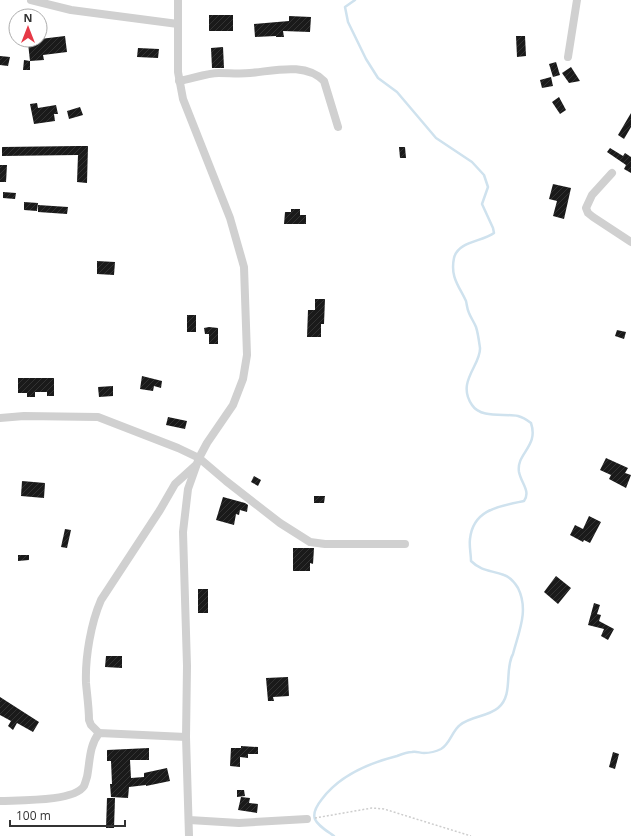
<svg xmlns="http://www.w3.org/2000/svg" width="631" height="836" viewBox="0 0 631 836" font-family="'Open Sans',sans-serif">
  <style>
    .lines { fill: none; stroke-linecap: round; stroke-linejoin: round }
    .stream { stroke: #cfe2ee; stroke-width: 2.5 }
    .building { fill: url(#building-hatch) }
    .path { stroke: #cdcdcd; stroke-width: 1.5; stroke-dasharray: 2 2; stroke-linecap: butt }
    .minor { stroke: #d0d0d0; stroke-width: 8 }
  </style>
  <defs>
    <pattern id="building-hatch" width="6" height="6" patternUnits="userSpaceOnUse"><rect width="6" height="6" fill="#1a1a1a"/><path d="M-1 1l2-2M0 6l6-6M5 7l2-2" fill="none" stroke="#333"/></pattern>
  </defs>
  <rect width="100%" height="100%" fill="#fff"/>
  <g class="lines">
    <path class="stream" d="M334,836C317,824 306,819 322,799C340,775 369,763 397,756C402,754 407,752 412,752C416,751 420,753 424,753C429,753 437,751 441,749C450,744 452,731 460,725C471,716 487,717 498,708C514,695 504,669 513,654C519,631 529,610 518,588C515,583 510,577 504,575C491,570 482,572 471,561C471,554 469,546 470,539C473,509 500,506 524,501C531,491 521,483 519,472C516,453 539,447 531,423C527,420 522,417 518,416C505,413 481,419 472,405C456,382 481,365 480,348C479,341 478,333 476,327C474,322 471,318 469,313C467,309 467,305 466,301C459,286 450,277 454,258C458,241 482,242 494,233L493,228L482,204L488,187L484,175L472,162L436,138L397,92L378,78L366,59L348,22L345,7L355,0"/>
  </g>
  <g class="building">
    <rect x="209" y="15" width="24" height="16"/>
    <path d="M289,16L311,17L310,32L283,31L284,37H276V36L255,37L254,24L289,21Z"/>
    <path d="M65,36L67,52L43,55L44,60L30,61L28,43L36,42V40L40,39Z"/>
    <path d="M516,36H525L526,56L517,57Z"/>
    <path d="M223,47L224,68H212L211,48Z"/>
    <path d="M138,48L159,49L158,58L137,57Z"/>
    <path d="M0,56L10,57L8,66L0,65Z"/>
    <path d="M24,60L30,61V70H23Z"/>
    <path d="M556,62L560,75L553,77L549,64Z"/>
    <path d="M571,67L580,81L569,83L562,73Z"/>
    <path d="M551,77L553,86L542,88L540,80Z"/>
    <path d="M559,97L566,110L560,114L552,102Z"/>
    <path d="M37,103L38,108L56,105L58,114H54L55,121L34,124L30,104Z"/>
    <path d="M80,107L83,115L69,119L67,111Z"/>
    <path d="M631,113V127L624,139L618,135Z"/>
    <path d="M78,146H88L87,183L77,182L78,155L2,156V147Z"/>
    <path d="M399,147H405L406,158H400Z"/>
    <path d="M610,148L623,156L625,153L631,157V173L624,169L626,165L607,152Z"/>
    <path d="M0,165H7L6,182H0Z"/>
    <path d="M553,184L571,188L564,219L553,216L557,201L549,199Z"/>
    <path d="M3,192L16,193L15,199L3,198Z"/>
    <path d="M24,202L38,203L37,211L24,210Z"/>
    <path d="M38,205L68,207L67,214L38,212Z"/>
    <path d="M291,209H300V215H306V224H284L285,212H291Z"/>
    <path d="M97,261L115,262L114,275L97,274Z"/>
    <path d="M315,299H325L324,324H321V337H307L308,310H315Z"/>
    <rect x="187" y="315" width="9" height="17"/>
    <path d="M209,327L218,328V344H209V334H205L204,328Z"/>
    <path d="M617,330L626,332L624,339L615,336Z"/>
    <path d="M142,376L162,381L161,388L154,386L153,391L140,389Z"/>
    <path d="M18,378H54V396H47V392H35V397H27V393H18Z"/>
    <path d="M113,386V396L99,397L98,387Z"/>
    <path d="M168,417L187,421L185,429L166,425Z"/>
    <path d="M606,458L628,468L625,473L631,475L626,488L609,479L611,475L600,470Z"/>
    <path d="M254,476L261,480L258,486L251,482Z"/>
    <path d="M22,481L45,483L44,498L21,496Z"/>
    <path d="M314,496H325L324,503H314Z"/>
    <path d="M223,497L245,503L248,505L247,512L240,510L239,515L236,514L234,525L216,520Z"/>
    <path d="M589,516L601,522L590,543L584,540L583,542L570,535L575,525L583,529Z"/>
    <path d="M65,529L71,530L67,548L61,547Z"/>
    <path d="M293,548H314L313,564L310,563V571H293Z"/>
    <path d="M18,555H29V560L18,561Z"/>
    <path d="M556,576L571,588L558,604L544,592Z"/>
    <rect x="198" y="589" width="10" height="24"/>
    <path d="M594,603L600,605L597,614L601,615L599,621L614,629L608,640L601,636L604,629L588,625Z"/>
    <path d="M106,656H122V668L105,667Z"/>
    <path d="M288,677L289,696L273,697L274,701H268L266,678Z"/>
    <path d="M0,697L39,722L33,732L17,723L13,730L8,726L11,721L0,715Z"/>
    <path d="M241,746L258,747V754H248V758L240,757V767L230,766L231,748H241Z"/>
    <path d="M149,748V760H130L131,778L144,777V773L167,768L170,781L146,786V785L129,787L128,798L111,797L110,784H112L111,761H107V750Z"/>
    <path d="M613,752L619,754L615,769L609,767Z"/>
    <path d="M237,790H244L245,796L237,797Z"/>
    <path d="M241,797L250,798L249,803L258,804L257,813L238,810Z"/>
    <path d="M107,798H115L114,828H106Z"/>
  </g>
  <g class="lines">
    <path class="path" d="M315,818L372,808L384,809L471,836"/>
    <g class="minor">
      <path d="M31,0L71,10L178,24"/>
      <path d="M178,0V72L183,99L230,218L244,267L247,355L243,379L233,405L207,443L199,458L188,489L183,532L187,666L186,737L189,836"/>
      <path d="M568,57L577,0"/>
      <path d="M179,81C192,79 206,73 219,73C229,73 240,74 250,73C274,71 305,62 324,81L338,127"/>
      <path d="M612,173L592,195L586,208L588,213L593,217L631,242"/>
      <path d="M0,418L24,416L98,417L178,448L199,458L226,481L280,523L310,542L325,544H405"/>
      <path d="M99,733L91,725L89,720C89,708 87,695 86,683C85,657 91,623 101,600L160,510L175,484L196,465"/>
      <path d="M0,801C18,800 74,802 84,786C85,784 86,780 87,777C90,762 89,746 99,733L186,737"/>
      <path d="M189,820L239,823L307,819"/>
    </g>
  </g>
  <g transform="translate(28 28)"><circle r="19" fill="#ffffff" stroke="#adadad"/>
  <path d="M0-3L7 15L0 10L-7 15Z" fill="#e63946"/>
  <text y="-6" font-size="11" font-weight="bold" text-anchor="middle" fill="#333333">N</text>
  </g>
  <path d="M10 820v6h115v-6" fill="none" stroke="#333333" stroke-width="2"/>
  <text x="16" y="820" font-size="12" fill="#333333" stroke="#ffffff" stroke-width="3" paint-order="stroke">100 m</text>
</svg>
